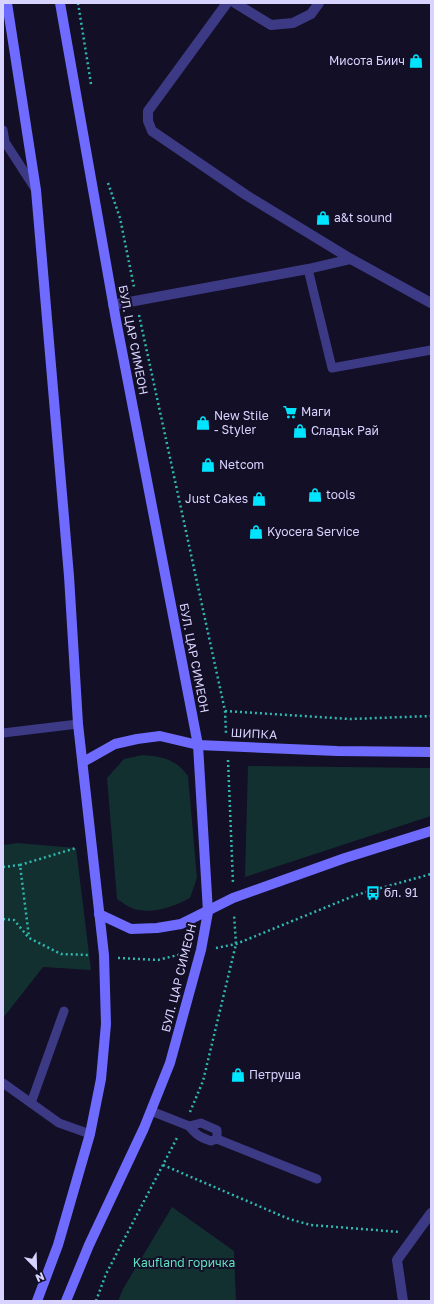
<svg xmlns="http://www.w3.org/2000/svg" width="434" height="1304" viewBox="0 0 434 1304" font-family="'Golos Text',sans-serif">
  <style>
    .green { fill: #12302f }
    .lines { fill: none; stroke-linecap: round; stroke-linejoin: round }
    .path { stroke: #2fb8b0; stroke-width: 2.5; stroke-dasharray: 2 3; stroke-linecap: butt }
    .lane { stroke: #3d3a85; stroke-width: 9 }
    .street { stroke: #3d3a85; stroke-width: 10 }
    .secondary { stroke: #6f6bff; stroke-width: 10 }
    .labels { text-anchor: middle; stroke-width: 4; stroke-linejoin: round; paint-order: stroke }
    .poi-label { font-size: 12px; fill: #d9d4ff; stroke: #130f26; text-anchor: start }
    .street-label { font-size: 12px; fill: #d9d4ff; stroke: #130f26 }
    .park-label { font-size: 12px; fill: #5fe0c0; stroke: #130f26 }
  </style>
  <rect width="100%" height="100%" fill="#130f26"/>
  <g class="green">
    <path d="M143,755C163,757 176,759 188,776L197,878L190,898C173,907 153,914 134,909C128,907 122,902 117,899L107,778L124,759Z"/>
    <path d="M248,766L431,768V816L245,877Z"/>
    <path d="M18,843L76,848L91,970L43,967L3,1018L4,963L3,845Z"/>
    <path d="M172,1207L234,1251L236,1301H118L123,1289Z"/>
  </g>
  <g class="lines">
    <g class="path">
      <path d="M78,3L91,84"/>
      <path d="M108,183L120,218L134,287"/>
      <path d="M139,315L225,711L226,733"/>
      <path d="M225,711L350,719L431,716"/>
      <path d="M228,760L233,883"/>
      <path d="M20,865L76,848"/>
      <path d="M3,867L20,865L29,937"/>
      <path d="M3,919L14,920L29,938L61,954L89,955"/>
      <path d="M216,948L236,944L356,895L431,874"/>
      <path d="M118,958L158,960L186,953"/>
      <path d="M190,1112L203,1081L236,944L234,914"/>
      <path d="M163,1165L289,1219L311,1225L400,1232"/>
      <path d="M96,1301L106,1274L178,1136"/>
    </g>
    <g class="lane">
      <path d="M3,130L5,142L36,190"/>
      <path d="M308,269L332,368L431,350"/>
      <path d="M3,733L78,724"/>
      <path d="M3,1083L59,1123L90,1134"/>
      <path d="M31,1103L64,1011"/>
      <path d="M151,1111L189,1126L201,1123L217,1130V1139"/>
      <path d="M189,1126C196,1135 200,1137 211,1141L217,1139L317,1179"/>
    </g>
    <g class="street">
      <path d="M227,3L148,111V121L152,131L246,195L351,259"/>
      <path d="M235,3L271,25L293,23L311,14L319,3"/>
      <path d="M113,305L308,269L351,259L431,303"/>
      <path d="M403,1301L397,1260L431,1213"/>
    </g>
    <g class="secondary">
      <path d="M7,3L36,190L69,576L78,724L104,955L106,1024L101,1079L90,1134L58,1245L37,1301"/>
      <path d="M60,3L116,320L198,745L208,912L201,950L170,1063L144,1128L89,1245L66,1301"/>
      <path d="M83,762L115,744L137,739L160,736L198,745L337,751L431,752"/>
      <path d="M99,914L131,929L157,928L181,924L233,898L345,858L431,831"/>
    </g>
  </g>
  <defs>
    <symbol id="shop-bare" viewBox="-9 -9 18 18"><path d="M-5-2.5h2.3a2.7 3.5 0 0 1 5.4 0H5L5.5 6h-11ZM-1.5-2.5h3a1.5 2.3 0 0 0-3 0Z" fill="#00e5ff" stroke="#130f26" stroke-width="2.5" paint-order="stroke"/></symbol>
    <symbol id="supermarket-bare" viewBox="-9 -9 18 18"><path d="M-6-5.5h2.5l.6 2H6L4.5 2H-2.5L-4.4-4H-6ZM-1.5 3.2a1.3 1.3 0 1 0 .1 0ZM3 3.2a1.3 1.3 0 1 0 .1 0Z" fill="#00e5ff" stroke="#130f26" stroke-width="2.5" paint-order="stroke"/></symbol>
    <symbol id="bus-bare" viewBox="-9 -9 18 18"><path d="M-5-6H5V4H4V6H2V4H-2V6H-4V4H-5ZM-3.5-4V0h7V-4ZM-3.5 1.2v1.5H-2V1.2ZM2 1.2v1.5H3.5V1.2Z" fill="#00e5ff" stroke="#130f26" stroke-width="2.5" paint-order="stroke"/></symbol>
  </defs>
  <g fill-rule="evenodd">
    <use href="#shop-bare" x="406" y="51" width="20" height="20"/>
    <use href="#shop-bare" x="313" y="208" width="20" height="20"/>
    <use href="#supermarket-bare" x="280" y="402" width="20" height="20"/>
    <use href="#shop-bare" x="193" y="413" width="20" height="20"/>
    <use href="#shop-bare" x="290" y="421" width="20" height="20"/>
    <use href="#shop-bare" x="198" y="455" width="20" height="20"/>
    <use href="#shop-bare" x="305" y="485" width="20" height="20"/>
    <use href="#shop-bare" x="249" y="489" width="20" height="20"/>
    <use href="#shop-bare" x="246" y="522" width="20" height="20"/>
    <use href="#bus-bare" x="363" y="883" width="20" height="20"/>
    <use href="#shop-bare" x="228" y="1065" width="20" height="20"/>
  </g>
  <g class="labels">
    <g class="poi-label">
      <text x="405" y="65" text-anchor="end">Мисота Биич</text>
      <text x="334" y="222">a&amp;t sound</text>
      <text x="301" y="416">Маги</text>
      <text x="214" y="420">New Stile<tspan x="214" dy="14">- Styler</tspan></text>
      <text x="311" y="435">Сладък Рай</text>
      <text x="219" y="469">Netcom</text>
      <text x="326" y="499">tools</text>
      <text x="248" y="503" text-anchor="end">Just Cakes</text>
      <text x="267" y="536">Kyocera Service</text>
      <text x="384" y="897">бл. 91</text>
      <text x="249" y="1079">Петруша</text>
    </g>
    <g class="street-label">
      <text transform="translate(133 340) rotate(79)" y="4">БУЛ. ЦАР СИМЕОН</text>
      <text transform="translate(194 658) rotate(79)" y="4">БУЛ. ЦАР СИМЕОН</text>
      <text transform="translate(254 734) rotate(3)" y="4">ШИПКА</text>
      <text transform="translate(179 978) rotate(-76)" y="4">БУЛ. ЦАР СИМЕОН</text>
    </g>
    <g class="park-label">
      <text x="184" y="1267">Kaufland горичка</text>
    </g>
  </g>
  <rect width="434" height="1304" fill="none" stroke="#d9d4ff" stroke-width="8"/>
  <g transform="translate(36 1268) rotate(157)" stroke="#130f26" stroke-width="3" paint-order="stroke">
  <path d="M0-3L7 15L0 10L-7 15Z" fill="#d9d4ff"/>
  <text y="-6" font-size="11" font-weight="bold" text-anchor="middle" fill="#d9d4ff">N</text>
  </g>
</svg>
